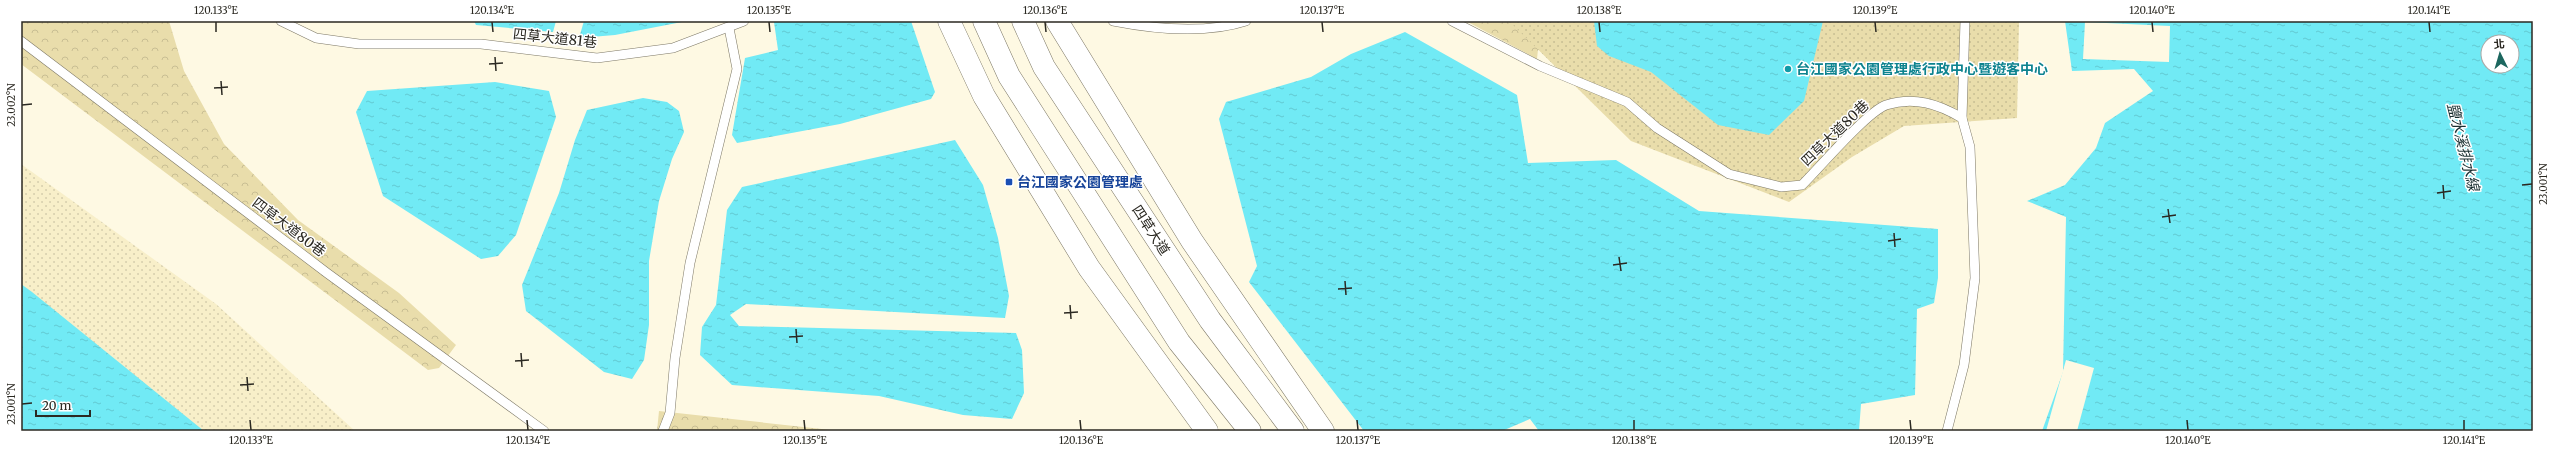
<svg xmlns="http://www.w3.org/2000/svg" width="2554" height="452" viewBox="0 0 2554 452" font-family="Merriweather,'Noto Sans TC',serif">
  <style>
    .forest { fill: url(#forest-crowns) }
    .sand { fill: url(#sand-dots) }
    .park { fill: url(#park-dots) }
    .water { fill: url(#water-ripples); fill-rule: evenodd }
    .pier { fill: #fef9e3 }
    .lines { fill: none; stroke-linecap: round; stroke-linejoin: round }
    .lane-casing { stroke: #7d7866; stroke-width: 10 }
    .secondary-casing { stroke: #7d7866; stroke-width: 23 }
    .lane { stroke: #fff; stroke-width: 9 }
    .secondary { stroke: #fff; stroke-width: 22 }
    .ticks { fill: none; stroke: #2b2922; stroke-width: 1.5 }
    .culture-dot { fill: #0f9aa8; stroke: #fff; stroke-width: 1.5 }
    .transit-dot { fill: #1a4fb4; stroke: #fff; stroke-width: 1.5 }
    .labels { text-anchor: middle; stroke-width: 3; stroke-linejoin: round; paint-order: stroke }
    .street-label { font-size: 14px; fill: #2b2922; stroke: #fff }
    .culture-label { font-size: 14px; font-weight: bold; fill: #0d838f; stroke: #fff; text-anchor: start }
    .transit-label { font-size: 14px; font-weight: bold; fill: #164399; stroke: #fff; text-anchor: start }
    .water-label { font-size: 15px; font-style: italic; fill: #1b3032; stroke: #fff }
    .neatline { fill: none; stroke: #2b2922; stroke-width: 1.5 }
    .ticks-label { font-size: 10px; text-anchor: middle; fill: #2b2922 }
  </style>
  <defs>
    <pattern id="forest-crowns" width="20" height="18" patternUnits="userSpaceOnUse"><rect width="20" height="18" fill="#e9ddab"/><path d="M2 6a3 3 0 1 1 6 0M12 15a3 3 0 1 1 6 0" fill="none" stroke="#c8be93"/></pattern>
    <pattern id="sand-dots" width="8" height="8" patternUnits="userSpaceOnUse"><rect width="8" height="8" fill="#f8efc9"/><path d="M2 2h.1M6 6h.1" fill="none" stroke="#d5cdac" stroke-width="1.8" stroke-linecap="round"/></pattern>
    <pattern id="park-dots" width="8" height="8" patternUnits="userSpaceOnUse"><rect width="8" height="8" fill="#e9ddab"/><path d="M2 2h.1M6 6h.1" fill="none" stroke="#c8be93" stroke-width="1.8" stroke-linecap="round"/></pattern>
    <pattern id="water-ripples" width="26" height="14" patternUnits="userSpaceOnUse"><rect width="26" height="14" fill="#71eaf5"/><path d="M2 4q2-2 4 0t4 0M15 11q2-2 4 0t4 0" fill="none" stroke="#62c9d2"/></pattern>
  </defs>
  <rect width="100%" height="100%" fill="#fef9e3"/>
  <g class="forest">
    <path d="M21,21H169L184,71L224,144L298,220L399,293L456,345L439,368L428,370L21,64Z"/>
    <path d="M1466,21H1541L1537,59Z"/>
    <path d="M659,411L840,431H657Z"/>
  </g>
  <path class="sand" d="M21,164L216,304L355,431H193L21,285Z"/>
  <path class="park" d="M1509,21H2019L2017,118L1904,126L1852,157L1789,202L1631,141Z"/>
  <g class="water">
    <path d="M474,21H556L553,32L476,25Z"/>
    <path d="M584,21H687L615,35L579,38Z"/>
    <path d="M776,21H911L935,92L931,99L840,124L737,143L732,135L745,58L778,50L774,22Z"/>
    <path d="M1594,21H1823L1804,101L1769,135L1718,125L1651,72L1609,56L1597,46Z"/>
    <path d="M2065,21H2533V431H2042L2063,372L2066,217L2027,201L2065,185L2096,148L2105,123L2153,91L2134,69L2072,71ZM2488,42H2512V66H2488Z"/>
    <path d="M1405,32L1517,95L1528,163L1616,160L1699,211L1938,229V278L1934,303L1917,309L1915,395L1861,404L1859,431H1539L1530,419L1502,431H1364L1249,282L1257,266L1219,119L1226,102L1311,77L1351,54Z"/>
    <path d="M495,82L549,91L556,117L516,235L498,256L481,259L383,196L356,112L367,91Z"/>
    <path d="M643,98L667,102L679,111L684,132L672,159L659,201L649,261V325L644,360L632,379L604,372L526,311L522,285L559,193L575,140L587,110Z"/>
    <path d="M955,140L983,185L998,238L1009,296L1005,318L746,304L730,315L739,326L1016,333L1022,350L1024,393L1012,419L963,415L879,396L732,385L700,355L702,327L716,305L727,210L742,187Z"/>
    <path d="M21,284L32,292L204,431H21Z"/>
  </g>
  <g class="pier">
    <path d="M2085,22L2170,26L2169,62L2083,59Z"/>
    <path d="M2066,360L2094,368L2077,431H2046Z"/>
  </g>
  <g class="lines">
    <defs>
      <g id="lane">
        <path d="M281,21L316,38L359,44H481L597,58L673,48L744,21"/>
        <path d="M1113,21C1154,29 1206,34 1246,21"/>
        <path d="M1452,21L1540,66L1627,102L1657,128L1729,174L1781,187L1802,185C1819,168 1867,112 1886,105C1914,96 1938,104 1962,118L1970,147L1975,278L1964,365L1947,431"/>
        <path d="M21,41L327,273L544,431"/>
        <path d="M1962,118L1965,21"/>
        <path d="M663,431L670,413L675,358L690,263L737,69L729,28"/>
      </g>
      <g id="secondary">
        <path d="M949,21L984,96L1089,268L1207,431"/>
        <path d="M984,21L1009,76L1179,342L1250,431"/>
        <path d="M1023,21L1044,67L1210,320L1293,431"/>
        <path d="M1057,21L1192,241L1323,431"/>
      </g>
    </defs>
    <use href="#lane" class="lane-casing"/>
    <use href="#secondary" class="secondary-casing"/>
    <use href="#lane" class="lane"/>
    <use href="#secondary" class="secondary"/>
  </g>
  <path class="ticks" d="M216,22V32M492,22L493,32M769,22L770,32M1045,22L1046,32M1322,22L1323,32M1599,22L1600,32M1875,22L1876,32M2152,22L2153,32M2429,22L2430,32M495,57L496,71M489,64L503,63M221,81L222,95M214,88L228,87M22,105L32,104M2443,185L2444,199M2522,185L2532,184M2437,193L2451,191M2168,209L2170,223M2162,217L2176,215M1894,233L1895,247M1888,241L1901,239M1619,257L1621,271M1613,265L1627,263M1345,281L1346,295M1338,289L1352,288M1070,305L1071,319M1064,313L1078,312M796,329L797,343M789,337L803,336M521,353L522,367M515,361L529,360M247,377L248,391M240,385L254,384M22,404L32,403M250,420L251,430M527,420L528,430M804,420L805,430M1080,420L1081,430M1357,420L1358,430M1634,420V430M1910,420L1911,430M2187,420L2188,430M2464,420V430"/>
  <circle class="culture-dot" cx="1788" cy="69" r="4"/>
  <rect class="transit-dot" x="1005" y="178" width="8" height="8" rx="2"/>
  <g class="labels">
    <g class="street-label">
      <text transform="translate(555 38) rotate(6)" y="5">四草大道81巷</text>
      <text transform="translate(1835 133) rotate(-44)" y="5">四草大道80巷</text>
      <text transform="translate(289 227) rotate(37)" y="5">四草大道80巷</text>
      <text transform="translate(1151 230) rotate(57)" y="5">四草大道</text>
    </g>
    <g class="culture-label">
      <text x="1796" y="74">台江國家公園管理處行政中心暨遊客中心</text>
    </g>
    <g class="transit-label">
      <text x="1017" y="187">台江國家公園管理處</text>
    </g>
    <g class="water-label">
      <text transform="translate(2463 147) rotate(76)" y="5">鹽水溪排水線</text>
    </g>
  </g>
  <rect width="2554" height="452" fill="none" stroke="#ffffff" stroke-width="44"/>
  <g transform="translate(2500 54) rotate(355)"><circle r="19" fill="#ffffff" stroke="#aaa9a7"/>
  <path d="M0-3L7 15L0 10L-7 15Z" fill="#1c675f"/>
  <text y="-6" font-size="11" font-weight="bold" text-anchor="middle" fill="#2b2922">北</text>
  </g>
  <path d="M36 410v6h54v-6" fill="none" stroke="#2b2922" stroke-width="2"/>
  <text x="42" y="410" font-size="12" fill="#2b2922" stroke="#ffffff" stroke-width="3" paint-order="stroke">20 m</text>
  <rect x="22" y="22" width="2510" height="408" class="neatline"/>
  <g class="ticks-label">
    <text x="216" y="14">120.133°E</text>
    <text x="492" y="14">120.134°E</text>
    <text x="769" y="14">120.135°E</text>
    <text x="1045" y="14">120.136°E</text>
    <text x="1322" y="14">120.137°E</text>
    <text x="1599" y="14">120.138°E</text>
    <text x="1875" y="14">120.139°E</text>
    <text x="2152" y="14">120.140°E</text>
    <text x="2429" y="14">120.141°E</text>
    <text transform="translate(11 105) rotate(-90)" y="4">23.002°N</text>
    <text transform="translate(2543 184) rotate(-90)" y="4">23.001°N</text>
    <text transform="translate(11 404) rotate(-90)" y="4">23.001°N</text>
    <text x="251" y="444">120.133°E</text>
    <text x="528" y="444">120.134°E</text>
    <text x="805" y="444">120.135°E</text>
    <text x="1081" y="444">120.136°E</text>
    <text x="1358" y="444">120.137°E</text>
    <text x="1634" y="444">120.138°E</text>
    <text x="1911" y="444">120.139°E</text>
    <text x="2188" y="444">120.140°E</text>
    <text x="2464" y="444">120.141°E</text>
  </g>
</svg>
